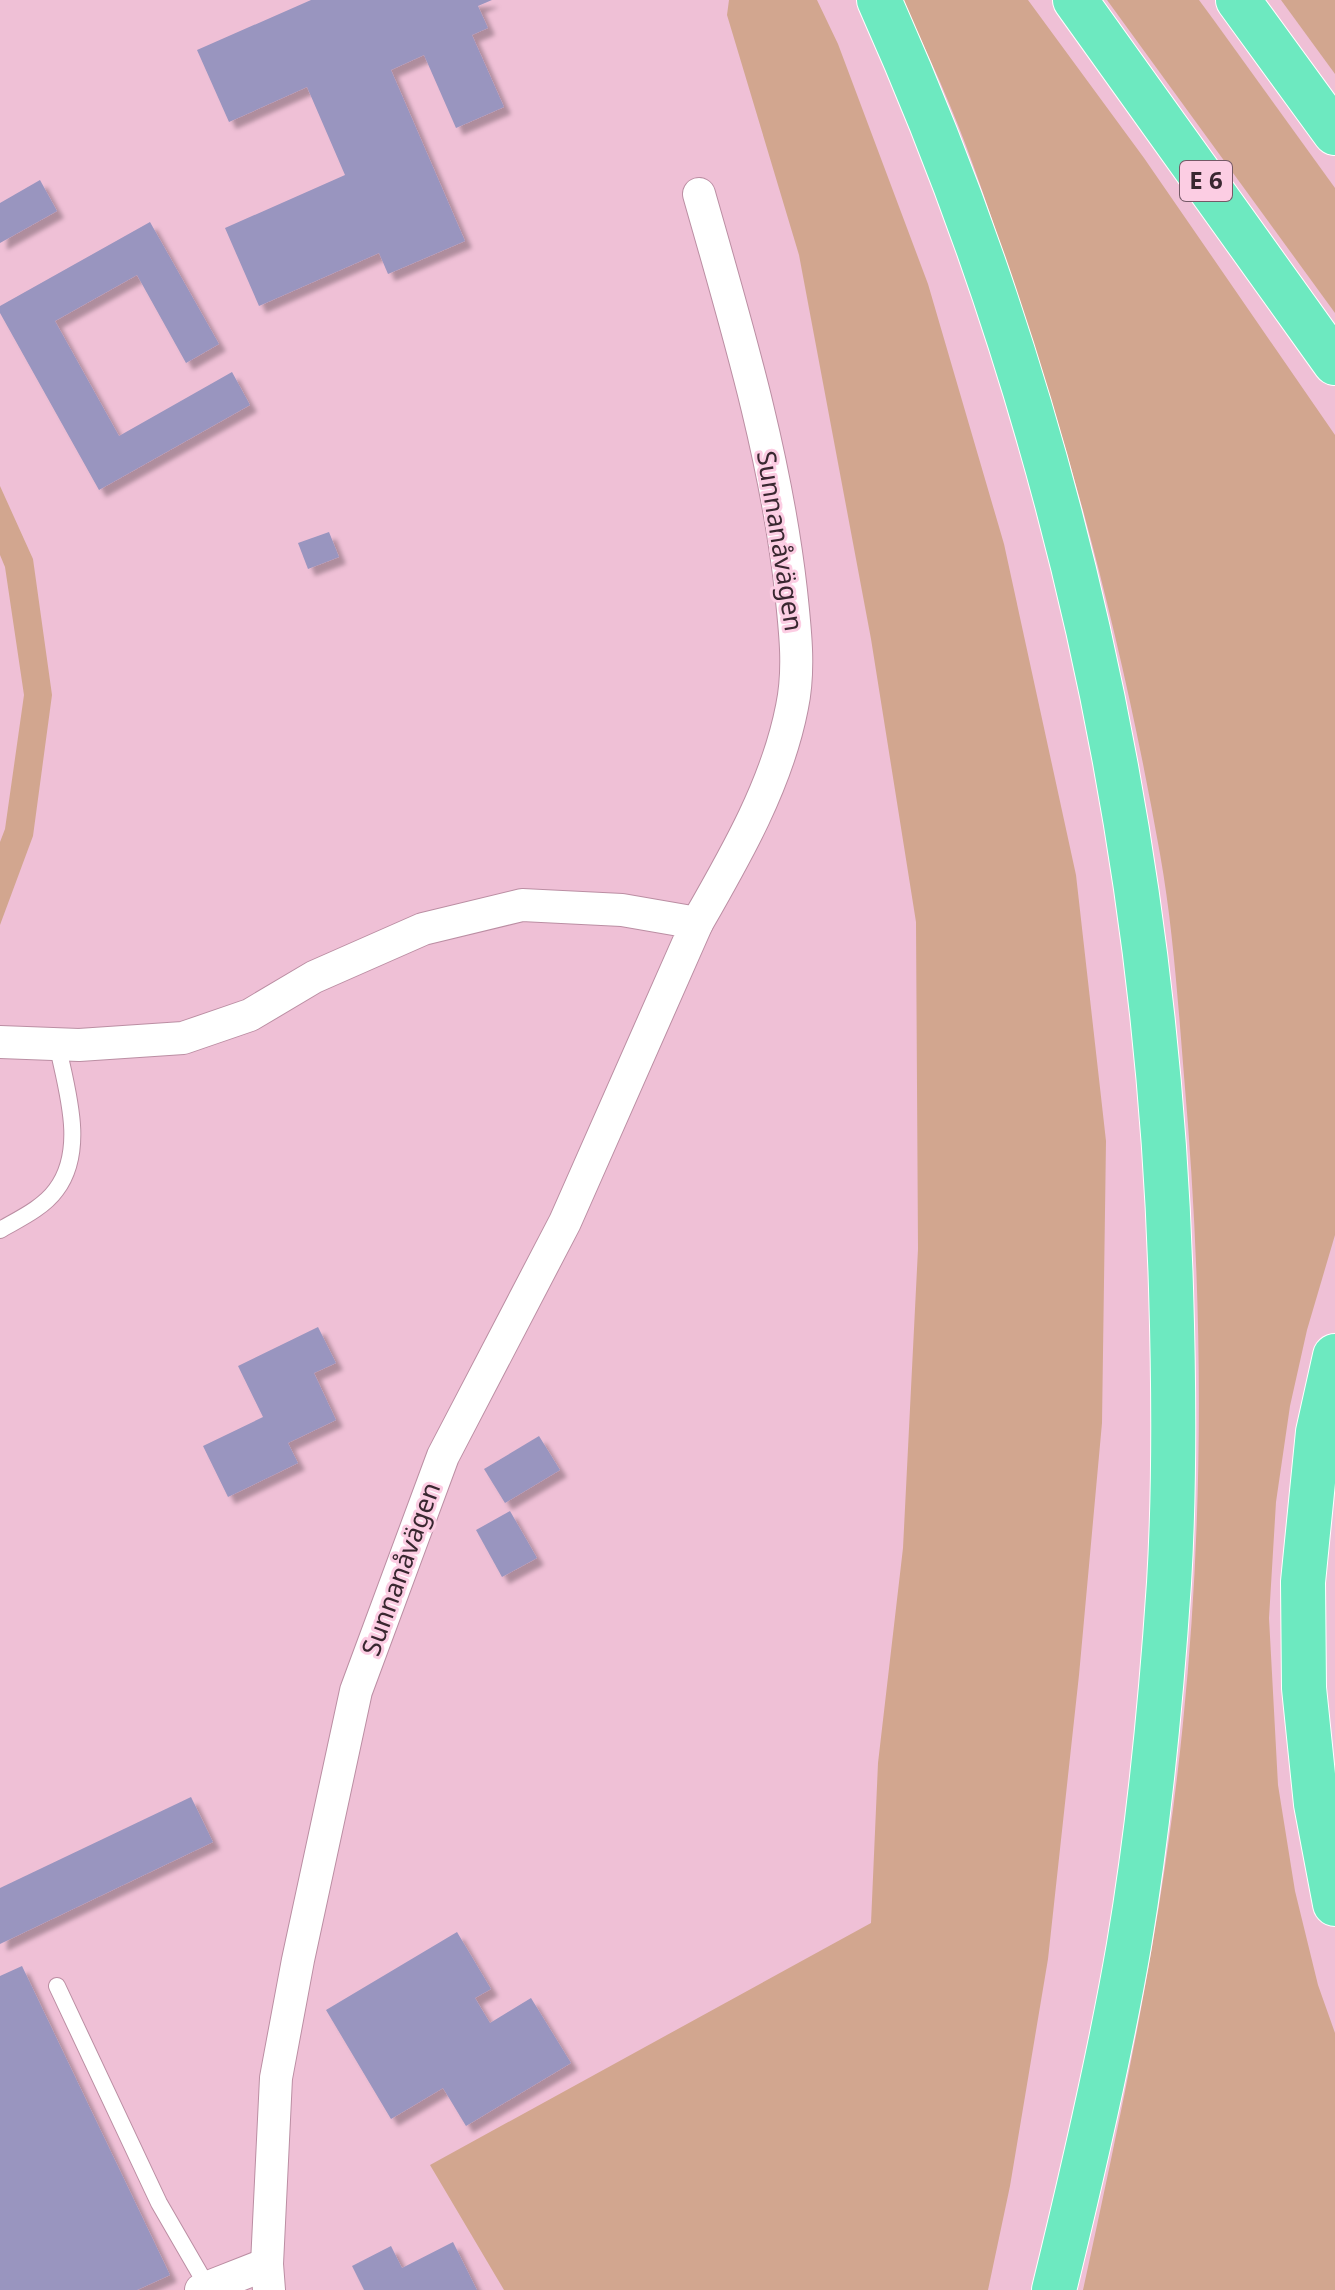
<svg xmlns="http://www.w3.org/2000/svg" width="1335" height="2290" viewBox="0 0 1335 2290" font-family="'Noto Sans',sans-serif">
  <style>
    .green { fill: #d2a68f }
    .building { fill: #9995bf; filter: url(#shadow) }
    .lines { fill: none; stroke-linecap: round; stroke-linejoin: round }
    .lane-casing { stroke: #bb8ea3; stroke-width: 18 }
    .street-casing { stroke: #bb8ea3; stroke-width: 34 }
    .highway-casing { stroke: #fff; stroke-width: 46 }
    .lane { stroke: #fff; stroke-width: 16 }
    .street { stroke: #fff; stroke-width: 32 }
    .highway { stroke: #6de9c0; stroke-width: 44 }
    .labels { text-anchor: middle; stroke-width: 6; stroke-linejoin: round; paint-order: stroke }
    .shield { fill: #fccde3; stroke: #745966; stroke-width: 2 }
    .shield-label { font-size: 24px; font-weight: bold; fill: #392730 }
    .street-label { font-size: 26px; fill: #392730; stroke: #fccde3 }
  </style>
  <defs>
    <filter id="shadow"><feDropShadow dx="7" dy="7" stdDeviation="2" flood-color="#0004"/></filter>
  </defs>
  <rect width="100%" height="100%" fill="#efc0d6"/>
  <g class="green">
    <path d="M729,0H817L838,44L928,284L1004,544L1076,875L1106,1141L1102,1423L1079,1675L1048,1959L1010,2186L988,2290H504L430,2165L871,1923L878,1763L903,1548L918,1249L916,922L871,639L799,255L727,15Z"/>
    <path d="M903,0H1028L1144,158L1335,435V1235L1307,1330L1290,1406L1276,1502L1269,1618L1278,1785L1295,1891L1318,1985L1335,2033V2290H1083C1124,2102 1164,1914 1183,1723C1205,1508 1203,1291 1184,1076C1178,1002 1173,927 1160,854C1126,661 1077,470 1014,285C994,226 975,165 951,108C936,71 919,36 903,0Z"/>
    <path d="M1107,0H1199L1213,19L1335,188V313Z"/>
    <path d="M1281,0H1335V74Z"/>
    <path d="M0,486L33,559L52,695L33,836L0,925V842L5,829L24,695L5,567L0,555Z"/>
  </g>
  <g class="building">
    <path d="M311,0H492L478,6L488,28L472,35L504,107L456,128L424,55L391,70L465,241L388,274L379,253L259,306L225,228L345,175L307,87L229,122L197,50Z"/>
    <path d="M40,180L57,211L0,243V203Z"/>
    <path d="M150,222L219,344L186,363L137,275L55,321L119,436L232,372L250,405L99,490L0,313V306Z"/>
    <path d="M329,532L339,557L308,569L298,543Z"/>
    <path d="M318,1327L336,1363L314,1373L336,1420L288,1443L298,1463L228,1497L203,1446L263,1417L238,1366Z"/>
    <path d="M539,1436L560,1470L505,1503L484,1469Z"/>
    <path d="M510,1511L537,1558L502,1577L476,1530Z"/>
    <path d="M191,1797L213,1842L0,1944V1888Z"/>
    <path d="M457,1932L491,1989L475,1998L490,2023L531,1998L571,2063L466,2126L443,2088L391,2119L326,2010Z"/>
    <path d="M22,1966L170,2275L137,2290H0V1976Z"/>
    <path d="M453,2242L477,2290H364L352,2266L391,2246L402,2268Z"/>
  </g>
  <g class="lines">
    <defs>
      <g id="lane">
        <path d="M0,1230C19,1219 43,1208 56,1190C87,1149 66,1088 57,1043"/>
        <path d="M57,1986L159,2203L207,2286"/>
      </g>
      <g id="street">
        <path d="M697,923C736,855 777,784 792,707C800,669 795,629 791,591C776,456 736,324 699,194"/>
        <path d="M0,1042L79,1045L183,1038L250,1015L314,977L423,929L522,905L622,910L697,923L565,1222L443,1456L356,1691L298,1960L276,2078L267,2264L269,2290"/>
        <path d="M201,2290L267,2264"/>
      </g>
      <g id="highway">
        <path d="M879,0C1060,404 1158,846 1171,1288C1174,1386 1175,1485 1169,1583C1161,1703 1149,1826 1129,1945C1109,2061 1082,2176 1054,2290"/>
        <path d="M1075,0L1335,363"/>
        <path d="M1238,0L1335,133"/>
        <path d="M1335,1356L1318,1432L1303,1582L1304,1688L1316,1804L1335,1904"/>
      </g>
    </defs>
    <use href="#lane" class="lane-casing"/>
    <use href="#street" class="street-casing"/>
    <use href="#highway" class="highway-casing"/>
    <use href="#lane" class="lane"/>
    <use href="#street" class="street"/>
    <use href="#highway" class="highway"/>
  </g>
  <g class="labels">
    <rect class="shield" x="1180" y="161" width="52" height="40" rx="6"/>
    <g class="shield-label">
      <text x="1206" y="189">E 6</text>
    </g>
    <g class="street-label">
      <text transform="translate(780 541) rotate(81)" y="9">Sunnanåvägen</text>
      <text transform="translate(401 1569) rotate(-70)" y="9">Sunnanåvägen</text>
    </g>
  </g>
</svg>
